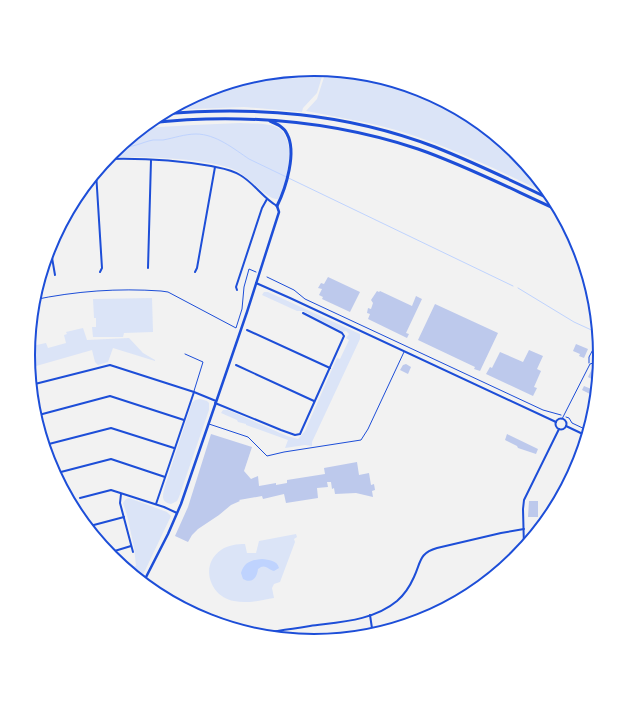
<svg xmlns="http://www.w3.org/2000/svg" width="628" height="711" viewBox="0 0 628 711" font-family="'Work Sans',sans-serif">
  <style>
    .green { fill: #dbe4f7 }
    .water { fill: #bfd3fe }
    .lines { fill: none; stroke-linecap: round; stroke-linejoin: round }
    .stream { stroke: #bfd3fe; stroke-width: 1 }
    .building { fill: #bdc9ec }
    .path { stroke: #1d4ed8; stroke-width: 1 }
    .service { stroke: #1d4ed8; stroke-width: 1 }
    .minor { stroke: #1d4ed8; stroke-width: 2 }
    .tertiary { stroke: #1d4ed8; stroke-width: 2.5 }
    .trunk { stroke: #1d4ed8; stroke-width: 3 }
    .rim { fill: none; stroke: #1d4ed8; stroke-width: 2 }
  </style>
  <rect width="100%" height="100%" fill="#f2f2f2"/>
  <g class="green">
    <path d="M318,70H324L317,93L303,108L302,112L244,107L169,110L205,91L247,79L310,78L315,76Z"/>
    <path d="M326,71L370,75L424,91L473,118L516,153L550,195C495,169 440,141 381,126C356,120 331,116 306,111L317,99Z"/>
    <path d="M240,123C252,124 270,122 280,129C285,133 288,141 289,148C290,160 286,191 278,199C266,200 247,173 230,168C195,157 146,157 109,157L142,128L194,125Z"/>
    <path d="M264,292H268L360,334V339L312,442V446L305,445L285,448L288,440L246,425V424L238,422L237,420L221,413L223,410H228L287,436L298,439L305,431L337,358L340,359L349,340L346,338L349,334L346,331L343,332L303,311H297L262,295Z"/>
    <path d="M152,298L153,332L124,333L123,337H93L92,327H96V318H94L93,299Z"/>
    <path d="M83,328L87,340L129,338L143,353L155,360V361L113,348L108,362L98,365L95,362L92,350L29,368V363L34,361L32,352L28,353L29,350L32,348V346L46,343L48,348L66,343L64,335L67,334L66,332Z"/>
    <path d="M200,399L207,401L209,403V410L179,497L177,501L171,504C160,502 163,495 165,486L192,403L195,400Z"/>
    <path d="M129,498L167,512L171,516L140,581L125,568L136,566L134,547L127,515L123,503L126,499Z"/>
    <path d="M296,534L297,537L294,539L295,542L280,582L274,584L272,588L274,598C262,600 247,604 234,601C210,597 199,565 221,550C228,545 237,544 245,544L247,553H256L259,541Z"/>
  </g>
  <path class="water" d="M262,559C269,560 277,560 279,568L274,571C267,569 265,563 258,569C257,578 252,584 243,579L241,573C244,562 252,560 262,559Z"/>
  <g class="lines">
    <g class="stream">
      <path d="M120,146C132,149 142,142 153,140C156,140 160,140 163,140C174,138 185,134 196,134C216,134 234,149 249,159L513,286"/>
      <path d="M518,288L574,322L598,333"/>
    </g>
  </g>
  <g class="building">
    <path d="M328,277L360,292L350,312L322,299L323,297L319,295L322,289L318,288L321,283L324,284Z"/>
    <path d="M377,291L379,292L380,291L412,306L416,296L422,299L406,333L409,334L407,338L368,319L370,314L367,313L368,308L371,309L373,303L371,300Z"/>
    <path d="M435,304L498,333L480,371L474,369L475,367L418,340Z"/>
    <path d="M576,344L588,349L584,358L579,356L580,354L573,351Z"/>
    <path d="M529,350L543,356L537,369L541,371L534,387L537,388L533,396L486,374L490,367L492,368L500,352L523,362Z"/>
    <path d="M406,364L411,367L408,374L400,370L403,365Z"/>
    <path d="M592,369L596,371L595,375L598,376L597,382L588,377Z"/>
    <path d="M584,386L596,391L594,396L582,390Z"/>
    <path d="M211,434L252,447L244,471L251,479L258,476L259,486L276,483V485L287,483V480L325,474L324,468L357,462L359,475L369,473L371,485L374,484L375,490L372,491L373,497L356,493L335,494L334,488L332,489L331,482H327L328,487L317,488L318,498L286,503L284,494L263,499L262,496L239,500L240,501L231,505L219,515L198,529L192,535L188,542L175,536L188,507Z"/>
    <path d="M507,434L538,449L536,454L518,448L517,446L505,440Z"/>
    <path d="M529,501H538V517H528Z"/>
  </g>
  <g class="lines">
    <g class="path">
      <path d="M267,277L294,290L305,299L543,410L561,415"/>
      <path d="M33,300C76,291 118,288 161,291L168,292L236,328L242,309L244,287L249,269L256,272"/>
      <path d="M566,417L569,418L572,423L589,431"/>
    </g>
    <g class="service">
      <path d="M185,354L203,362L194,391"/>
      <path d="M589,363V357L598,340"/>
      <path d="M562,419L590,364L593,363L599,365"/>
      <path d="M209,424L248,437L267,456L284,452L361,440L368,429L404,352"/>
      <path d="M587,426L595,408"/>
    </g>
    <g class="minor">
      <path d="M107,159C142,158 176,160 211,166C220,168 231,169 240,175C254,183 263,198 277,206"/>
      <path d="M96,172L102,268L100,272"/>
      <path d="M50,246L55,275"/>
      <path d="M148,268L151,160"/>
      <path d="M195,272L197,268L215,167"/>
      <path d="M256,283L290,298L556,422"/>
      <path d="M237,290L236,287L262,208L267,199"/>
      <path d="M247,330L330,368"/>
      <path d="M236,365L314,401"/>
      <path d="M31,385L110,365L194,392L216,401"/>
      <path d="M215,403L281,430L295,435L300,434L344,336L342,333L303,313"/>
      <path d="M35,416L110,396L184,420"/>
      <circle cx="561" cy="424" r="5.5"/>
      <path d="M566,426L587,436"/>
      <path d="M44,447L45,445L111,428L174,448"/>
      <path d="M57,473L111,459L165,477"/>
      <path d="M121,494L120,503L133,552"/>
      <path d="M80,498L111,490L164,507L177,513"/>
      <path d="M156,504L194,392"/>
      <path d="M89,530L90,526L124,517"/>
      <path d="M524,548L523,509L524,500L559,429"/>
      <path d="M108,553L131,546"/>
      <path d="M370,615L373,635"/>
      <path d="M253,634C272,632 291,629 310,626C339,622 373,621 397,601C404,595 410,586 414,577C421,562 419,553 437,548L501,533L524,529"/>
    </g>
    <path class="tertiary" d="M143,583L168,534L181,504L247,312L279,212L277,206"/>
    <g class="trunk">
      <path d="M162,114C256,106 346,113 435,147C475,163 515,182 554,201"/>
      <path d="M270,121C277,124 284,127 287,134C297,152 286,188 277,206"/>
      <path d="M148,123C240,113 330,120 418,149C467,166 513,190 560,211"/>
    </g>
  </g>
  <path d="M0 0H628V711H0ZM35 355a279 279 0 1 1 558 0a279 279 0 1 1-558 0Z" fill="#fff" fill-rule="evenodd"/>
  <path class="rim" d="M35 355a279 279 0 1 1 558 0a279 279 0 1 1-558 0Z"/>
</svg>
